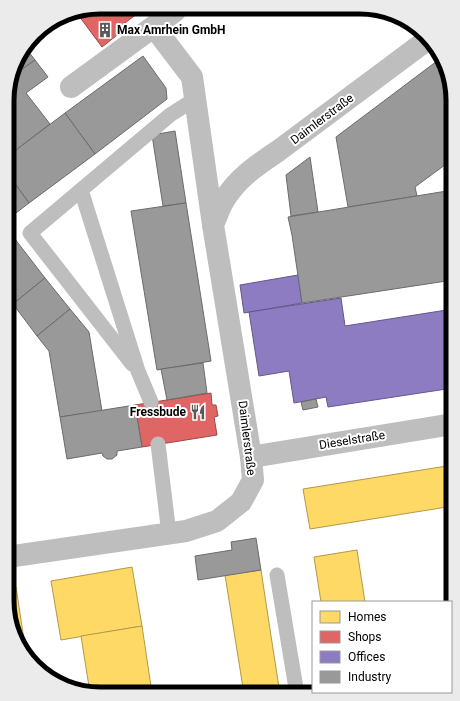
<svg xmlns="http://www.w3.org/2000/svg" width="460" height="701" viewBox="0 0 460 701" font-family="Roboto,sans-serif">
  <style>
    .homes { fill: #ffd966; stroke: #b29847 }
    .shops { fill: #e06666; stroke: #9d4747 }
    .offices { fill: #8e7cc3; stroke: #635788 }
    .industry { fill: #999; stroke: #6b6b6b }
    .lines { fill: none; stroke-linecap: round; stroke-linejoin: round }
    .service { stroke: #bebebe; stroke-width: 15 }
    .minor { stroke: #bebebe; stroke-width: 22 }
    .labels { text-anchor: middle; stroke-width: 4; stroke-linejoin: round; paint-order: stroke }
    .poi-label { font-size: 12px; font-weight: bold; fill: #000; stroke: #fff; text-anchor: start }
    .street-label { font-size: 12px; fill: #000; stroke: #fff }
    .rim { fill: none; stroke: #000; stroke-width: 5 }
  </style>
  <rect width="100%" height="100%" fill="#fff"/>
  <g class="homes">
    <path d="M453,465V506L310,529L303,489Z"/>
    <path d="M357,550L365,602H321L314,557Z"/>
    <path d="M132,567L142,626L61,640L51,581Z"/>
    <path d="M261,570L271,636L280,694H244L225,575Z"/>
    <path d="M16,587L26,653L14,637L7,601V588Z"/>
    <path d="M142,626L152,693H90L81,636Z"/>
    <path d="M336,692H370L360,694H336Z"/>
  </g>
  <g class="shops">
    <path d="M141,11L118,28L121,32L102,47L76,12Z"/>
    <path d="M211,393L212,405H216L218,416L214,417L217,435L142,447L135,405Z"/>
  </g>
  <g class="offices">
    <path d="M298,275L302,303L244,313L240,285Z"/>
    <path d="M341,298L345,326L453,309V388L328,407L326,397L294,403L289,371L259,376L249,312Z"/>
  </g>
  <g class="industry">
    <path d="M25,47L35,60L11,77L19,54Z"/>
    <path d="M143,56L166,88L167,99L95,154L65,113Z"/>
    <path d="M441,58L446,64L453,100V159L415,187L417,196L348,207L336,137Z"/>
    <path d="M35,60L48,77L26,93L50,124L8,156V88L11,77Z"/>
    <path d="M65,113L95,154L29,203L8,174V156Z"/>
    <path d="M175,131L186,203L163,206L152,135Z"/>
    <path d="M310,157L318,212L291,216L286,175Z"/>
    <path d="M8,174L29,203L12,216L8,211Z"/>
    <path d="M453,190V280L302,303L292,235L288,217Z"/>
    <path d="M186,203L211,361L157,370L131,211Z"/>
    <path d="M8,230L45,278L13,304L7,297Z"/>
    <path d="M45,278L70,309L37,336L13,304Z"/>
    <path d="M70,309L89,332L102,411L60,417L49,351L37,336Z"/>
    <path d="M203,363L207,393L167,400L161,369Z"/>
    <path d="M316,399L318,407L303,410L301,402Z"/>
    <path d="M135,405L142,447L117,451V455L112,459H107L103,456L102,453L67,459L60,417Z"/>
    <path d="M256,538L261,570L198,580L195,556L232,550L231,542Z"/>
  </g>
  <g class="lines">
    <g class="service">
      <path d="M81,190L30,233L132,364"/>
      <path d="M151,402L138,371L81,190L170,115L195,99"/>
      <path d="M158,444L169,534"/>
      <path d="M277,575L297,694"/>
    </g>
    <g class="minor">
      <path d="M154,27L192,77L213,225"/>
      <path d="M71,87L175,11"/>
      <path d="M251,457L453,424"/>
      <path d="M7,557L186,531L217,521L241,502L253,480L251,457L213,225C216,218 219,209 223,202C236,179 257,165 278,151L427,40"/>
    </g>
  </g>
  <defs>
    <symbol id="building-bare" viewBox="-9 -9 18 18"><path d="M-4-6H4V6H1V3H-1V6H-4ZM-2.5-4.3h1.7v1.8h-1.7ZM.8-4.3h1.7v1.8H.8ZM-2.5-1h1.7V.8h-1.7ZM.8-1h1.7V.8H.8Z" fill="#595959" stroke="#fff" stroke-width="2.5" paint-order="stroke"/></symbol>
    <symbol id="restaurant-bare" viewBox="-9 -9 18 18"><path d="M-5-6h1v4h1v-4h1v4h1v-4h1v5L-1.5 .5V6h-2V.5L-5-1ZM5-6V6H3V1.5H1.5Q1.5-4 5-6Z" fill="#595959" stroke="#fff" stroke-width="2.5" paint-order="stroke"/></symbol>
  </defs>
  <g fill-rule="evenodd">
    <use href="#building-bare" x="94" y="19" width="22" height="22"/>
    <use href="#restaurant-bare" x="187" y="401" width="22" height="22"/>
  </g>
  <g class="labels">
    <g class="poi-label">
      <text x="117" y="34">Max Amrhein GmbH</text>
      <text x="186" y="416" text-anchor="end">Fressbude</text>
    </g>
    <g class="street-label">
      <text transform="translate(322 119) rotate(-37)" y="4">Daimlerstraße</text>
      <text transform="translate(247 438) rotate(83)" y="4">Daimlerstraße</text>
      <text transform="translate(352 440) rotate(-9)" y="4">Dieselstraße</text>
    </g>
  </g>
  <path d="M0 0H460V701H0ZM100 14H360A86 86 0 0 1 446 100V601A86 86 0 0 1 360 687H100A86 86 0 0 1 14 601V100A86 86 0 0 1 100 14Z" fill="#ebebeb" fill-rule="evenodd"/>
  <path class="rim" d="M100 14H360A86 86 0 0 1 446 100V601A86 86 0 0 1 360 687H100A86 86 0 0 1 14 601V100A86 86 0 0 1 100 14Z"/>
  <rect x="312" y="601" width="140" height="92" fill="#ffffff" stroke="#999999"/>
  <rect x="320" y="611" width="20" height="12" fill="#ffd966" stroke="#999999"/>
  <text x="348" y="621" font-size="12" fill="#000000">Homes</text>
  <rect x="320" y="631" width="20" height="12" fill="#e06666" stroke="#999999"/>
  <text x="348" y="641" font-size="12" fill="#000000">Shops</text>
  <rect x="320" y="651" width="20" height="12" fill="#8e7cc3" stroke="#999999"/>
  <text x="348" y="661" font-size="12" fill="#000000">Offices</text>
  <rect x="320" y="671" width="20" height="12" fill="#999999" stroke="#999999"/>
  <text x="348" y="681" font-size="12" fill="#000000">Industry</text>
</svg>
